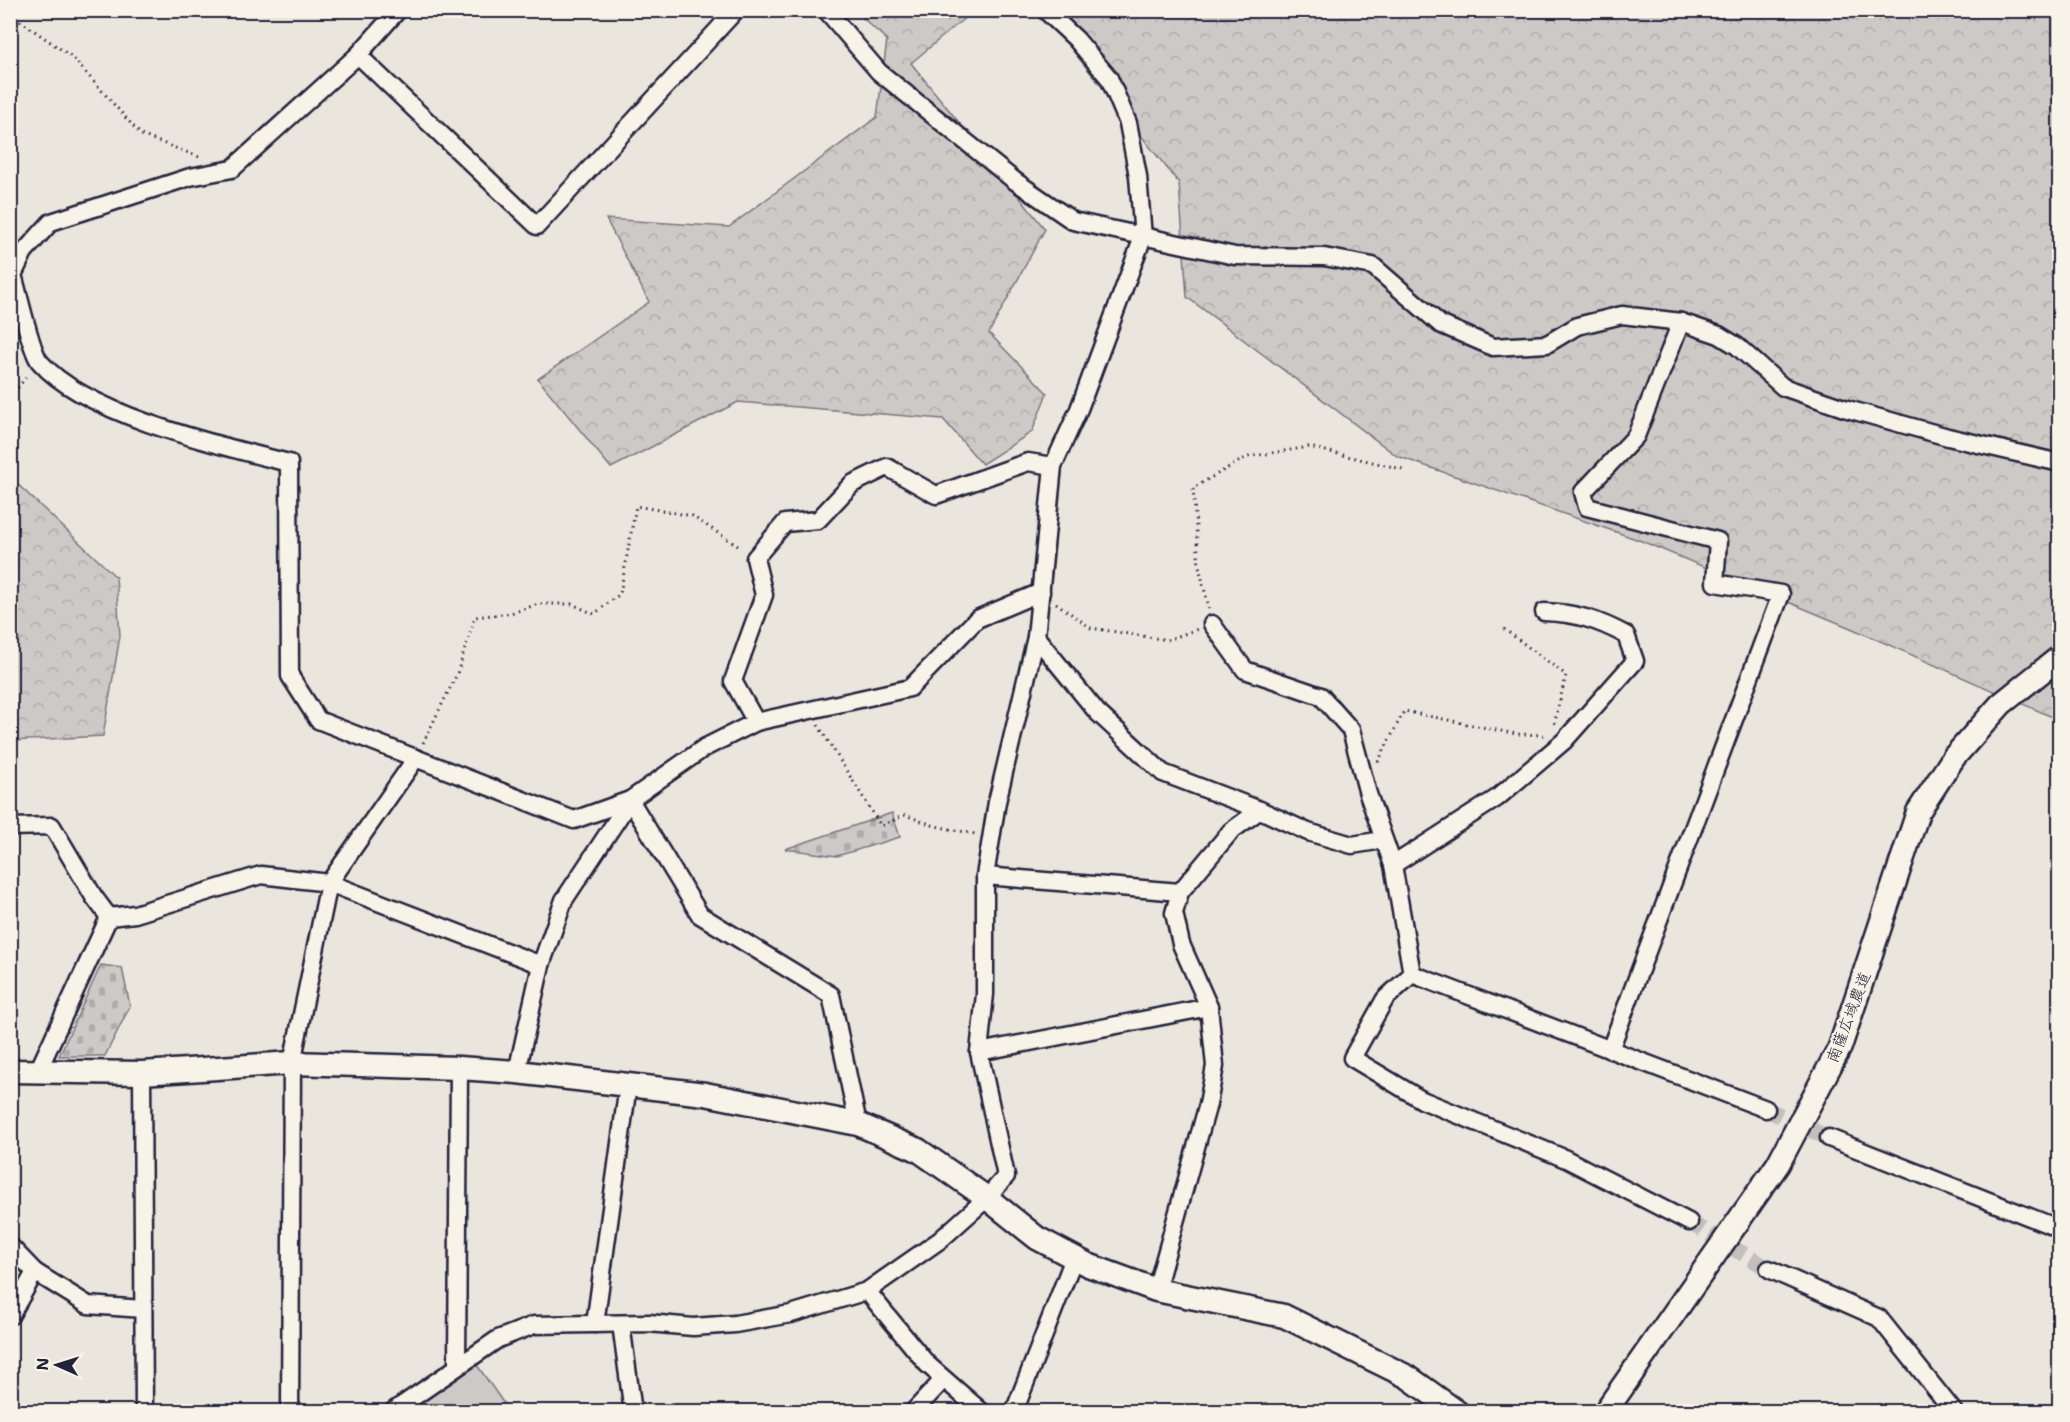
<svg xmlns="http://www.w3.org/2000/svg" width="2070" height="1422" viewBox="0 0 2070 1422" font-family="'Shantell Sans','Klee One',sans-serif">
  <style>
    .forest { fill: url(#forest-crowns); stroke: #787680; stroke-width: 1.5 }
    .cemetery { fill: url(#cemetery-stones); stroke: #787680; stroke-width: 1.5 }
    .park { fill: #cdc9c6; stroke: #787680; stroke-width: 1.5 }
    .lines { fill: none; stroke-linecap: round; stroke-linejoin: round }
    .street-tunnel { stroke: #c2bfbd; stroke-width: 16; stroke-dasharray: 16 8; stroke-linecap: butt }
    .street-casing { stroke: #22223b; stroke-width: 21 }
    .secondary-casing { stroke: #22223b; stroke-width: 27 }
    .path { stroke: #22223b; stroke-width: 3; stroke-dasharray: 1.5 4.5; stroke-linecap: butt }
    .street { stroke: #f7f3e8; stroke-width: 16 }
    .secondary { stroke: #f7f3e8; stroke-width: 22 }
    .labels { text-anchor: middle; stroke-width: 4.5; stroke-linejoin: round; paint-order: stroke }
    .street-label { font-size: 16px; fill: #22223b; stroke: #f7f3e8 }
  </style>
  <defs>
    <pattern id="forest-crowns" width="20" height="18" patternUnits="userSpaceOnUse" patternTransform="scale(1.5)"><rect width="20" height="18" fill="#cdc9c6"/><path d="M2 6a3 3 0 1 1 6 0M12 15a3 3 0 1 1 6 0" fill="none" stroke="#b0acab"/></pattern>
    <pattern id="cemetery-stones" width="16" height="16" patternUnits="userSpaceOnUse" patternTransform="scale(1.5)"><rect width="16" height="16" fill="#cdc9c6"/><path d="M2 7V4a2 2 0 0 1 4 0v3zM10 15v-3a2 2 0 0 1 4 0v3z" fill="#b0acab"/></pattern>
  </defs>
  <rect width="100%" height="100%" fill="#eae6de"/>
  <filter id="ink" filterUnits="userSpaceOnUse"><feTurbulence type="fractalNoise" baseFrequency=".0167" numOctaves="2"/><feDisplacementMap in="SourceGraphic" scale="12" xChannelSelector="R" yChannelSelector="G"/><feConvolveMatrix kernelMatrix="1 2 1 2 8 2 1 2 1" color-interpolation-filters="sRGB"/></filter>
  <g filter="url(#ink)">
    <g class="forest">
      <path d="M855,11H973L911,63L1045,229L989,333L1047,393L1032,432L982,464L943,419L738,402L611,468L538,379L649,302L606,219L729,227L877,117L887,40Z"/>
      <path d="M1041,11H2059V720L1853,629L1639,540L1397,456L1187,297L1179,183Z"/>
      <path d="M11,478L116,577L120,636L103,736L11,741Z"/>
    </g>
    <g class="cemetery">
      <path d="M892,813L900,837L837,856L785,849Z"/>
      <path d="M101,965L122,968L130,1006L105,1056H59Z"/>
    </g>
    <path class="park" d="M477,1365L509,1411H410Z"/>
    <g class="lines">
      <g class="street-tunnel">
        <path d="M1766,1109L1829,1138"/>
        <path d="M1689,1222L1769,1269"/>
      </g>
      <defs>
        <g id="street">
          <path d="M398,10L358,55L232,169L190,177L51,222L24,252L13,275C18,291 31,352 40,362C86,415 221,446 289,463L290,676L318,720L574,820L630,800L704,748L756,722L910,688L977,619L1041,592"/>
          <path d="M826,10L879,72L1015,181L1073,221L1235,256L1324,257L1373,266L1440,324L1493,347L1547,344L1577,326L1622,315L1681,322L1719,335L1737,346L1783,387L1844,408L1948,437L2060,463"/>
          <path d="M358,55L537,226L736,10"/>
          <path d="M1212,624L1245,670L1321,696L1351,730L1368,794L1393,865L1412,974"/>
          <path d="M1036,637L1097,712L1163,773L1260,810L1308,832L1352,845L1383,840"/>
          <path d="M756,722L733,681L764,595L755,558L785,523L818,520L852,484L887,467L936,495L1028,462L1053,466"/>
          <path d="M630,800L700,915L831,995L858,1124"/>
          <path d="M10,827L52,826L94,897L109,917L135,914L261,875L329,883L541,965L517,1072"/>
          <path d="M1393,865L1497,798L1564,741L1635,661L1626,635C1598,620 1576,613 1544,612"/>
          <path d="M985,876L1180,892"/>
          <path d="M541,965L564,900L630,800"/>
          <path d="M1412,974L1385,999L1352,1058L1422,1100L1566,1159L1689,1222"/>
          <path d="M1412,974L1766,1109"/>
          <path d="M1610,1050L1781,594L1715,583L1718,541L1587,507L1583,492L1636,436L1681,322"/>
          <path d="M979,1052L1209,1007"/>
          <path d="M38,1071L109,917"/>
          <path d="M142,1073L144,1412"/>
          <path d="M1829,1138L2060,1229"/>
          <path d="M10,1246L35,1272L88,1305L143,1309"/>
          <path d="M1769,1269L1879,1318L1954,1412"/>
          <path d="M1156,1290L1208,1104L1215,1066L1209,1007L1181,944L1174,913L1180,892L1231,831L1260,810"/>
          <path d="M867,1291L927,1364L982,1412"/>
          <path d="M10,1316L35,1272"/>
          <path d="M595,1324L628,1085"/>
          <path d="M621,1324L633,1412"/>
          <path d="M457,1366L459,1068"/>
          <path d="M290,1412L292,1063L329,883L416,758"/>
          <path d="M392,1412L498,1339L534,1325L649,1323L693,1327L735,1324L791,1314L867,1291L940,1240L987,1198L1006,1176L979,1052L985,994V876L997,802L1036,637L1053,466L1079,409L1143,237L1138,176L1128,123L1109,78L1076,39L1045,10"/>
          <path d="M913,1412L943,1380"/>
          <path d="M1014,1412L1074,1258"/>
        </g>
        <g id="secondary">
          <path d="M10,1071L142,1073L292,1063L459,1068L517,1072L705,1094L858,1124L918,1150L987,1198L1037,1238L1088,1265L1156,1290L1284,1316L1408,1377L1457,1412"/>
          <path d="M1605,1412L1778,1164L1840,1047L1918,812L1954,757L2001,704L2060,657"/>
        </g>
      </defs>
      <use href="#street" class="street-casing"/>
      <use href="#secondary" class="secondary-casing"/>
      <g class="path">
        <path d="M10,14L72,57L141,135L199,157"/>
        <path d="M10,397L28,375"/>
        <path d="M1056,603L1091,628L1167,640L1198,629"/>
        <path d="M1209,609L1199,566L1193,488L1247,457L1309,447L1406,470"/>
        <path d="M1504,629L1566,675L1554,725"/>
        <path d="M818,725L881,826L905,815L935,826L975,834"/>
        <path d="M423,743L457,674L475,617L511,613L538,604H572L594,614L620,594L636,506L692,516L741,548"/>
        <path d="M1378,762L1404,711L1516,734L1544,735"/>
      </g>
      <use href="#street" class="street"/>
      <use href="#secondary" class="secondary"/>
    </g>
  </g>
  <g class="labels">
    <g class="street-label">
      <text transform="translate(1848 1017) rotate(-69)" y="6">南薩広域農道</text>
    </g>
  </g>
  <rect width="2070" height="1422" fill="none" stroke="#f7f3e8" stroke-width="36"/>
  <rect x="18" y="18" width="2034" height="1386" fill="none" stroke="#22223b" stroke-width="2" filter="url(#ink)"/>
  <g transform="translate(57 1365) rotate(273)" stroke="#f7f3e8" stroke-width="4.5" paint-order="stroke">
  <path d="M0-4.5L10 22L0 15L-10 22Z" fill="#22223b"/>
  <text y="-9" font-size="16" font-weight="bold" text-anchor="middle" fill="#22223b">N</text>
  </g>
</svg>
